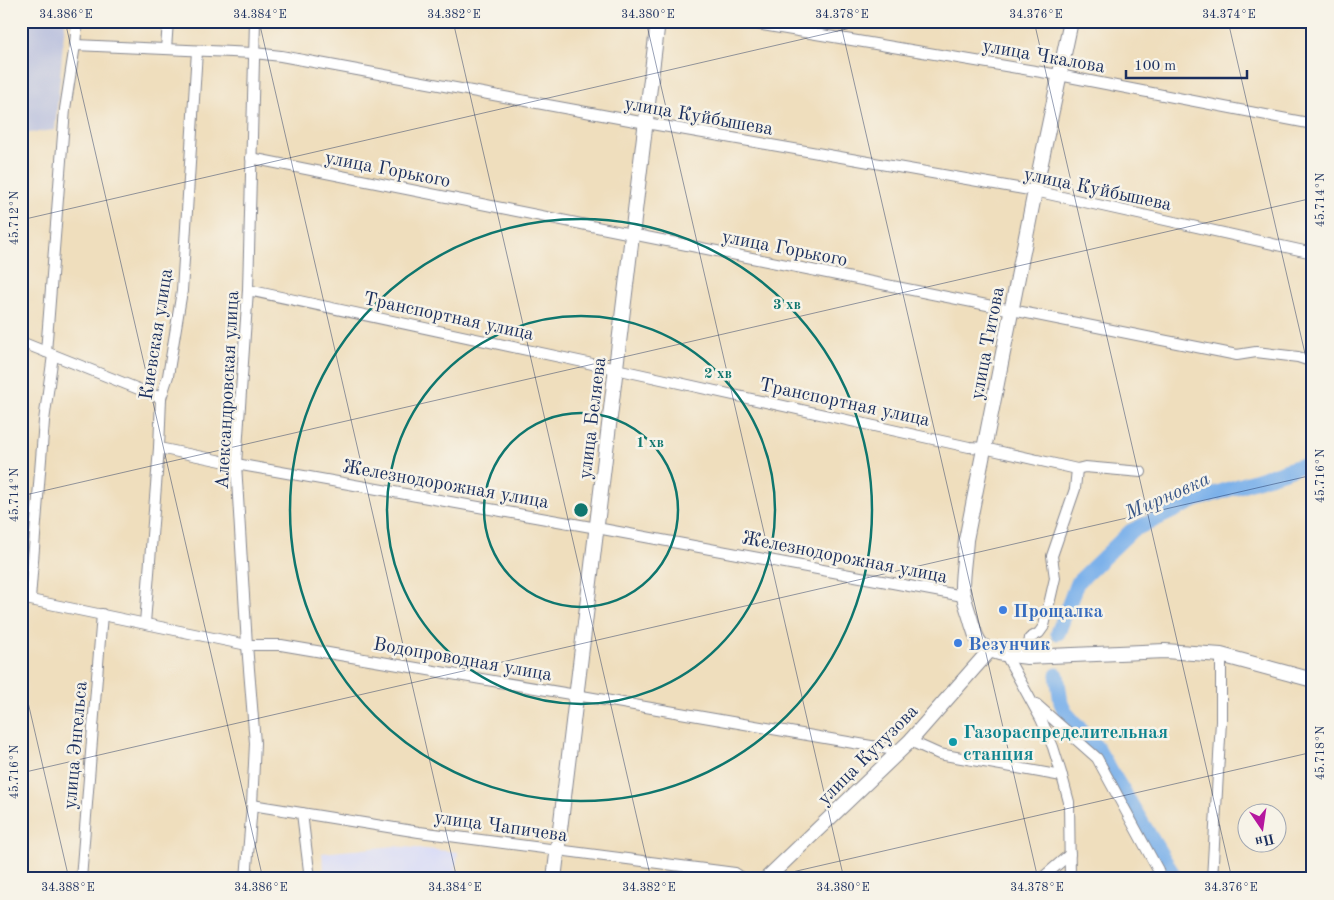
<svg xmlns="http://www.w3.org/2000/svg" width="1334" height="900" viewBox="0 0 1334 900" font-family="'Old Standard TT',serif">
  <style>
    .built { fill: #d4d8f9 }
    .industrial { fill: #bdc3de }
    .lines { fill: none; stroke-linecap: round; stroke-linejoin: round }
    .river { stroke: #7cb1ea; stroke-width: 15 }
    .minor-casing { stroke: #85868e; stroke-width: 12 }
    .secondary-casing { stroke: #85868e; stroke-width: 16 }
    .minor { stroke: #fff; stroke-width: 10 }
    .secondary { stroke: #fff; stroke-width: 14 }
    .ticks { fill: none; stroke: #1b2f5e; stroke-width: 1; stroke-opacity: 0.45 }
    .ring { fill: none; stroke: #0f766e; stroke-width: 2.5 }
    .shop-dot { fill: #3f7fe0; stroke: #f7f3e8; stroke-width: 2 }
    .culture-dot { fill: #0f9aa8; stroke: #f7f3e8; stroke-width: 2 }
    .labels { text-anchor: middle; stroke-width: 5; stroke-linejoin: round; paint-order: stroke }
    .street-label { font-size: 19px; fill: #1b2f5e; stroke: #f7f3e8 }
    .shop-label { font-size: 19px; font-weight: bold; fill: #366cbe; stroke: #f7f3e8; text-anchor: start }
    .culture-label { font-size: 19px; font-weight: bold; fill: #0d838f; stroke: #f7f3e8; text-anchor: start }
    .water-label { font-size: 20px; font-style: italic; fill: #385688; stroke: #f7f3e8 }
    .centre { fill: #0f766e; stroke: #f7f3e8; stroke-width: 2.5 }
    .ring-label { font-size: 15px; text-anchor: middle; font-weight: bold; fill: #0f766e; stroke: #f7f3e8; stroke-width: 5; stroke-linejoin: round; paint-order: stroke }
    .neatline { fill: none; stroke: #1b2f5e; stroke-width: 2 }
    .ticks-label { font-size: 12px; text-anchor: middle; fill: #1b2f5e }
  </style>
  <rect width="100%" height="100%" fill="#f7f3e8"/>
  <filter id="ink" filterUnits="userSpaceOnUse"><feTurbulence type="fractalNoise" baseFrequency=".02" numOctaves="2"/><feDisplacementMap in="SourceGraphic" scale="10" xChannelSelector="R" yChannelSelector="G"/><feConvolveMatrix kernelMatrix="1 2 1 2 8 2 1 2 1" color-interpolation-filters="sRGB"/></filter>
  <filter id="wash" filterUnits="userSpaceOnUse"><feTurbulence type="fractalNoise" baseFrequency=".0096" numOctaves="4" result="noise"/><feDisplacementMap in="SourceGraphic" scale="20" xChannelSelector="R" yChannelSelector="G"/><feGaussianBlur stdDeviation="1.12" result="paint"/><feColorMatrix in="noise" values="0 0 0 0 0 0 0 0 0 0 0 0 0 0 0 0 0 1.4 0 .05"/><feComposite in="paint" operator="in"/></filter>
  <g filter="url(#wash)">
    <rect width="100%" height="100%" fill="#efdebd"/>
    <path class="built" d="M394,846L458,852L455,879H325L322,853Z"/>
    <path class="industrial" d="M21,21H65L55,130L21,134Z"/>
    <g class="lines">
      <g class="river">
        <path d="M1058,633L1077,583L1131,531L1196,500L1297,467L1313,465"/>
        <path d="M1057,675L1061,703L1065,712L1097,748L1176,879"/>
      </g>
    </g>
  </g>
  <g filter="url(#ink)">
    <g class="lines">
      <defs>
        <g id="minor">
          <path d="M739,21L1059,75L1313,124"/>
          <path d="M75,45L254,53L281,56L646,123L1035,191L1313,253"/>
          <path d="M166,49L168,21"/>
          <path d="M251,158C580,224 909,288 1237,355L1256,352L1298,357L1313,362"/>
          <path d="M248,290L616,369L969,447L984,448L1077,469L1085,467L1141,472"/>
          <path d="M21,342L161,398"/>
          <path d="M46,352L65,109L75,45L77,21"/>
          <path d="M159,448L236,464L597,528L963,596"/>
          <path d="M21,598L247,645H281L576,695L900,751"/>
          <path d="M30,599L44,421L53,355"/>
          <path d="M145,623L159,448L161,398L168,376L182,291L197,51"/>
          <path d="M1006,655L1041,719L1053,747L1062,776L1069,802L1070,879"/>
          <path d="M1027,657L1030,638L1039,633L1044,626L1055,578L1052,556L1075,489L1077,469"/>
          <path d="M1036,704L1097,758L1158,870L1160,879"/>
          <path d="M910,741L939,754L1062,776"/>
          <path d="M252,805L419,832L735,873L744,879"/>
          <path d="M302,813L310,879"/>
          <path d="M81,879L102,614"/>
          <path d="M246,879L252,805L255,743L247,645L236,464L248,290L255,21"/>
          <path d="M1041,879L1070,854"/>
          <path d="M1212,879L1221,721V655"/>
        </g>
        <g id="secondary">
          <path d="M1071,21L1035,191L966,540C965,555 962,572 962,587C963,599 969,612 972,624C975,632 976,640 982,645C995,655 1011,655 1027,657L1165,651L1221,655L1313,680"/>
          <path d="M554,879L658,21"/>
          <path d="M766,879L910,741L990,650"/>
        </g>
      </defs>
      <use href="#minor" class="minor-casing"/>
      <use href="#secondary" class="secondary-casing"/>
      <use href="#minor" class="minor"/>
      <use href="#secondary" class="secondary"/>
    </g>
  </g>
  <path class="ticks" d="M65,21L263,879M259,21L457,879M453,21L651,879M646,21L844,879M840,21L1038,879M1034,21L1232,879M1228,21L1313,388M21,220L881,21M21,496L1313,198M21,672L69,879M21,773L1313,475M762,879L1313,752"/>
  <g class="ring">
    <circle cx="581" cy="510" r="97"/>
    <circle cx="581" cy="510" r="194"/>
    <circle cx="581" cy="510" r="291"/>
  </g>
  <g class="shop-dot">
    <circle cx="1003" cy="610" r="5"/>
    <circle cx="958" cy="643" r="5"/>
  </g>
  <circle class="culture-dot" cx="953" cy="742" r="5"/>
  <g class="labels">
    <g class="street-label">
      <text transform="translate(1044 55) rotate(10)" y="7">улица Чкалова</text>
      <text transform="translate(699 115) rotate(10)" y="7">улица Куйбышева</text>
      <text transform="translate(388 168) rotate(11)" y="7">улица Горького</text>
      <text transform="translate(1098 188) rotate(12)" y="7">улица Куйбышева</text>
      <text transform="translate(785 247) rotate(11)" y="7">улица Горького</text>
      <text transform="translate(449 315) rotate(12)" y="7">Транспортная улица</text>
      <text transform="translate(155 334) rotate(-81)" y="7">Киевская улица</text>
      <text transform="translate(986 343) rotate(-79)" y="7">улица Титова</text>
      <text transform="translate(226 390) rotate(-87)" y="7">Александровская улица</text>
      <text transform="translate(845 401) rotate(12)" y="7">Транспортная улица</text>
      <text transform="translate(591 418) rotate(-83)" y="7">улица Беляева</text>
      <text transform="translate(446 483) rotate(10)" y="7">Железнодорожная улица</text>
      <text transform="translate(845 556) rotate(11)" y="7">Железнодорожная улица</text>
      <text transform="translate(463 658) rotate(10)" y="7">Водопроводная улица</text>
      <text transform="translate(74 745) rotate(-85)" y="7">улица Энгельса</text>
      <text transform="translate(867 754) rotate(-45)" y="7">улица Кутузова</text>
      <text transform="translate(501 825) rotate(8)" y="7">улица Чапичева</text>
    </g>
    <g class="shop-label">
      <text x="1013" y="617">Прощалка</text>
      <text x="968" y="650">Везунчик</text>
    </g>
    <g class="culture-label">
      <text x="963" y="738">Газораспределительная<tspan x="963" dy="22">станция</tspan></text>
    </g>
    <g class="water-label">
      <text transform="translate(1167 495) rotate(-24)" y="7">Мирновка</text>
    </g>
  </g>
  <circle cx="581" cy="510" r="8" class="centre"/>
  <g class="ring-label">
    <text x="787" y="309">3 хв</text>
    <text x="718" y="378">2 хв</text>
    <text x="650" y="447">1 хв</text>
  </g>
  <rect width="1334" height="900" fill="none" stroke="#f7f3e8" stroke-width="55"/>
  <g transform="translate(1262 828) rotate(167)"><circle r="24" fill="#f7f3e8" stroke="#9fa5b1"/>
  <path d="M0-4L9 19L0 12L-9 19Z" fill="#b5179e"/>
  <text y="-8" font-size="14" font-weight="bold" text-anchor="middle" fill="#1b2f5e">Пн</text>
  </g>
  <path d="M1126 70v8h121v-8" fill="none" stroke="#1b2f5e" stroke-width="2.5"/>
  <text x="1134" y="70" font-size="15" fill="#1b2f5e" stroke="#f7f3e8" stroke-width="4" paint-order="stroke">100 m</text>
  <rect x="28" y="28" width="1278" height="844" class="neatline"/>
  <g class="ticks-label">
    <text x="66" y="18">34.386°E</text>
    <text x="260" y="18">34.384°E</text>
    <text x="454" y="18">34.382°E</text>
    <text x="648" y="18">34.380°E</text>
    <text x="842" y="18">34.378°E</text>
    <text x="1036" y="18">34.376°E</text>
    <text x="1229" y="18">34.374°E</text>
    <text transform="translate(1320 200) rotate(-90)" y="4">45.714°N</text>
    <text transform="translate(14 218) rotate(-90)" y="4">45.712°N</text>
    <text transform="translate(1320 476) rotate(-90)" y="4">45.716°N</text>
    <text transform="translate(14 495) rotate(-90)" y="4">45.714°N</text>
    <text transform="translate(1320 753) rotate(-90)" y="4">45.718°N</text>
    <text transform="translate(14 772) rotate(-90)" y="4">45.716°N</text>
    <text x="68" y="891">34.388°E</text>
    <text x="261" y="891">34.386°E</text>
    <text x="455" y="891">34.384°E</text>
    <text x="649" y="891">34.382°E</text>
    <text x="843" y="891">34.380°E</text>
    <text x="1037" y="891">34.378°E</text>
    <text x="1231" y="891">34.376°E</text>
  </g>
</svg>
